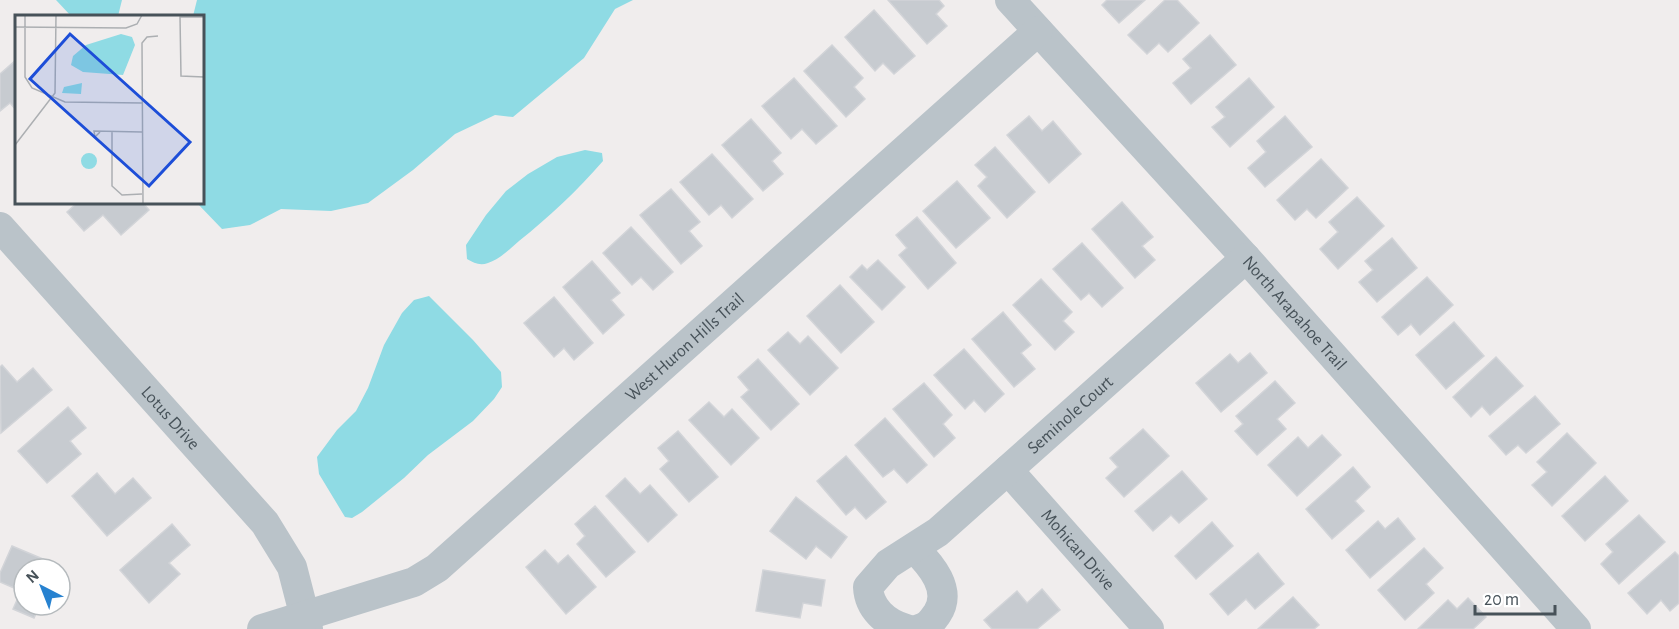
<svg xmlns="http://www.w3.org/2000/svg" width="1679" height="629" viewBox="0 0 1679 629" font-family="'Alegreya Sans',sans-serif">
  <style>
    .water { fill: #8fdbe4 }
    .building { fill: #c7cbd0; stroke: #d2d4d8; stroke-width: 1.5 }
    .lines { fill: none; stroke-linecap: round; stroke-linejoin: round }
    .minor { stroke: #bac3c9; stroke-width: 30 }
    .labels { text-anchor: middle; stroke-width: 6; stroke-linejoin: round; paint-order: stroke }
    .street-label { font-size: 18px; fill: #475259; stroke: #fff }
    .inset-road { fill: none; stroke: #acafb2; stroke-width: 1.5 }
    .view { fill: #1d4ed8; fill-opacity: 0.15; stroke: #1d4ed8; stroke-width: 3 }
    .inset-edge { fill: none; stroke: #475259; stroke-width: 3 }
  </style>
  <rect width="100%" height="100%" fill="#f0eded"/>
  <g class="water">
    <path d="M56,0H122L118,16H71Z"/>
    <path d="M197,0H633L615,9L584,58L513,117L495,115L455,134L413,170L368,203L331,211L281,209L250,225L222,229L197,203L202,202V16H193Z"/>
    <path d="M585,150L602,153L603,161C577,191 549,217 519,241C510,249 500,259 488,263C480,266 474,263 467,259L466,245L486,215L506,191L528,174L557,157Z"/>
    <path d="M429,296L473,340L501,372L502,387L494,399L473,421L428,455L404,478L362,512L352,518L345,517L319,474L317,457L337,430L356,411L368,388L384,345L402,313L414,300Z"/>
  </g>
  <g class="building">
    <path d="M888,0H939L944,6L936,14L947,26L927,44Z"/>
    <path d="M1107,0H1145L1119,23L1102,5Z"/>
    <path d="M1165,0H1177L1199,23L1168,52L1159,43L1147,54L1128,35Z"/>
    <path d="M874,10L915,56L894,74L883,63L875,71L845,37Z"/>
    <path d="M1210,35L1236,65L1191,104L1173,83L1191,68L1183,59Z"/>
    <path d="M832,45L863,78L854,87L865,99L846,117L804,71Z"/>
    <path d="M16,60V110L10,103L0,111V74Z"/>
    <path d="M794,78L837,126L816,144L802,129L791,139L762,106Z"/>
    <path d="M1249,78L1274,107L1230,147L1212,127L1225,117L1216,107Z"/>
    <path d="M1029,116L1042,131L1053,121L1081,154L1049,183L1007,135Z"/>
    <path d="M1285,116L1312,147L1265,187L1248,168L1266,152L1257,141Z"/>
    <path d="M751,119L781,153L772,161L783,174L763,191L722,145Z"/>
    <path d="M995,147L1035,192L1007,218L978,186L987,177L975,165Z"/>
    <path d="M712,154L753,199L732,218L721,205L709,215L680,182Z"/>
    <path d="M1321,159L1348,188L1316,218L1307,209L1295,220L1277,200Z"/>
    <path d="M957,181L990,218L956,248L923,211Z"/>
    <path d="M671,189L700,222L689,231L702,246L681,264L640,215Z"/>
    <path d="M1357,197L1384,226L1338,269L1320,249L1338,232L1329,222Z"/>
    <path d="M78,202H142L149,210L121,235L103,215L84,231L67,212Z"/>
    <path d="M1122,202L1153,237L1142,246L1155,260L1135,278L1092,229Z"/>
    <path d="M917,217L956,263L928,289L899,255L907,248L896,235Z"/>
    <path d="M631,227L673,272L653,290L641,277L632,285L603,253Z"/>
    <path d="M1392,238L1417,268L1377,302L1359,282L1373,270L1365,261Z"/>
    <path d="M1082,243L1123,288L1102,307L1089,293L1081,300L1053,269Z"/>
    <path d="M878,260L905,287L882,310L850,277L862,265L867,270Z"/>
    <path d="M592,261L620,293L611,300L624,315L603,334L563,287Z"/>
    <path d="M1427,277L1453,305L1420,335L1411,324L1398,335L1382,317Z"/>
    <path d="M1041,279L1072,312L1063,321L1074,332L1055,350L1013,305Z"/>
    <path d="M840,285L874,322L841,353L807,316Z"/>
    <path d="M554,297L593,343L574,360L564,348L554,357L524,323Z"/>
    <path d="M1003,312L1031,345L1021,353L1035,369L1014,387L972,339Z"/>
    <path d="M1454,322L1484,356L1446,389L1416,355Z"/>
    <path d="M788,332L800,344L808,336L838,368L810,395L768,350Z"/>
    <path d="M964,349L1004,394L985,412L974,400L965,409L934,375Z"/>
    <path d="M1250,353L1267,373L1221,412L1196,383L1230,354L1238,363Z"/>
    <path d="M1496,357L1523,386L1490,415L1482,406L1471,417L1453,397Z"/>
    <path d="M758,359L799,404L771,430L741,397L749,390L738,377Z"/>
    <path d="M2,365L17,382L33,368L52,390L1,433L0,367Z"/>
    <path d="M1275,381L1295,403L1277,419L1286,429L1257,455L1235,431L1243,424L1236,416Z"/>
    <path d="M924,383L952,415L943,424L955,438L934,457L893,409Z"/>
    <path d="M1535,396L1560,424L1526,453L1518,445L1506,455L1489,436Z"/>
    <path d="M709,402L724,417L732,409L759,438L731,465L689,420Z"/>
    <path d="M68,407L86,428L70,441L81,454L47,483L18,451Z"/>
    <path d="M885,418L927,465L907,483L894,469L883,477L855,445Z"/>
    <path d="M1143,429L1169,456L1124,497L1106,478L1118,467L1110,458Z"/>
    <path d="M678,431L718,477L689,502L660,469L669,461L658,448Z"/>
    <path d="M1567,433L1596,463L1552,506L1532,485L1547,472L1537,462Z"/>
    <path d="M1322,435L1341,455L1297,496L1268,465L1298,437L1308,448Z"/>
    <path d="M846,456L886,502L866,519L855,507L846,515L817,481Z"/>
    <path d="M1353,467L1370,487L1355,501L1364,511L1332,539L1306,509Z"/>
    <path d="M1182,471L1207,499L1179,523L1171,515L1153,531L1135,511Z"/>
    <path d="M97,473L115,494L133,478L151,498L107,536L72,496Z"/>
    <path d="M1605,476L1628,501L1585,541L1562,516Z"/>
    <path d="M625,478L640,494L650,485L677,515L648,542L606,496Z"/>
    <path d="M796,497L847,537L831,558L816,546L806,559L770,531Z"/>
    <path d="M595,506L635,552L606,577L577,544L585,536L575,524Z"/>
    <path d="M1639,515L1665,542L1619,584L1601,564L1613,552L1606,544Z"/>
    <path d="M1398,518L1415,539L1370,578L1346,550L1378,521L1385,529Z"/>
    <path d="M1212,522L1233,546L1196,579L1175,556Z"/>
    <path d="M172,524L190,545L169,563L180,574L149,603L120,570Z"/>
    <path d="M12,546L57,565L55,569H24V605H40L34,618L13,609L21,591L0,582V573Z"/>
    <path d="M1424,548L1443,568L1426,584L1434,593L1405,620L1378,590Z"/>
    <path d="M545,550L558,564L568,555L596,587L566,614L526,567Z"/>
    <path d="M1675,552L1679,556V603L1670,611L1661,600L1647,614L1628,593Z"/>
    <path d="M1258,553L1284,584L1255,609L1246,599L1228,615L1210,594Z"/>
    <path d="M763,570L825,580L821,606L803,603L800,618L756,611Z"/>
    <path d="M1042,589L1060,610L1037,629H992L984,620L1017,591L1027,603Z"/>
    <path d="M1293,597L1319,625L1314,629H1258Z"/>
    <path d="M1468,598L1486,617L1473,629H1418L1448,600L1457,609Z"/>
  </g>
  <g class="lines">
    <g class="minor">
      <path id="s1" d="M1010,0L1246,258L1576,629"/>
      <path id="s2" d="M0,227L265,523L292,567L308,629"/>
      <path id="s3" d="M1008,470L1149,629"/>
      <path d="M914,548C931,565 953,590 937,614C931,622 929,626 919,629"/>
      <path id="s4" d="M262,629L414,582L437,568L1038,31"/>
      <path id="s5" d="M906,629C885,623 869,608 868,587L888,564L938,532L1246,258"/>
    </g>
  </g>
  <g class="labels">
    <g class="street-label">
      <text dy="6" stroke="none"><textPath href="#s1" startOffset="423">North Arapahoe Trail</textPath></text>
      <text dy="6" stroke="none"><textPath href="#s4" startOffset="518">West Huron Hills Trail</textPath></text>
      <text dy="6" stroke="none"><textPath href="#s5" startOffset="327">Seminole Court</textPath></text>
      <text dy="6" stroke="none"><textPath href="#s2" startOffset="256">Lotus Drive</textPath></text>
      <text dy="6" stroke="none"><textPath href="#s3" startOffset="106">Mohican Drive</textPath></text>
    </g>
  </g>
  <g transform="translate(15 15)">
    <rect width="189" height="189" fill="#f0eded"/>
    <path d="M106,19L117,22L120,30L108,60L68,57L56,50L58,41L71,30ZM67,68L66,79L47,78L49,72ZM66 146a8 8 0 1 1 16 0a8 8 0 1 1-16 0Z" fill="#8fdbe4"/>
    <path class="inset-road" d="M10,0V62L17,73L50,87L127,88M189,2H165L166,61L189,62M0,12L111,13L122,9L127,0M85,117L80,122L79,116L127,117M97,117V171L107,180L127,179M0,130L40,78L41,0M128,189L127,28L132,22L143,21"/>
    <path class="view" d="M55,19L175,127L134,171L15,64Z"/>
    <rect width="189" height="189" class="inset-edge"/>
  </g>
  <g transform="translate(42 587) rotate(318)"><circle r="28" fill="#ffffff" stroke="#b5babd" stroke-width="1.5"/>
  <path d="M0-4.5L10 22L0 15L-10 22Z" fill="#2782d0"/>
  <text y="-9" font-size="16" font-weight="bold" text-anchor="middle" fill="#475259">N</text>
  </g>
  <path d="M1475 605v9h80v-9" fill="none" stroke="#475259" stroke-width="3"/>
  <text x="1484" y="605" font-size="18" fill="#475259" stroke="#ffffff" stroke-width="4.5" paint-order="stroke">20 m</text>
</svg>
